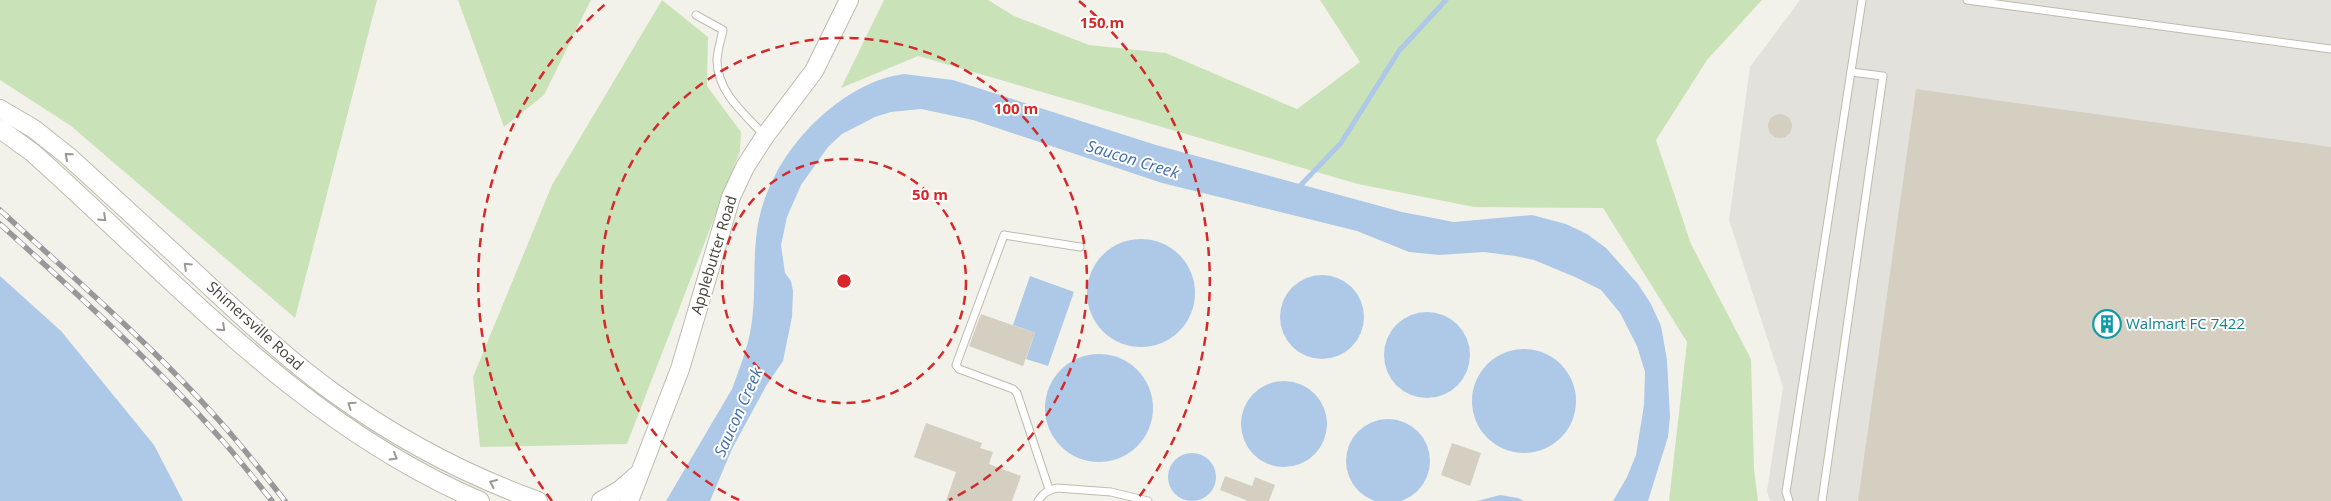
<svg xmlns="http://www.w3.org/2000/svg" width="2331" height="501" viewBox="0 0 2331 501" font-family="'Open Sans',sans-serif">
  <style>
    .industrial { fill: #e3e1db }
    .green { fill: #cae2b8 }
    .water { fill: #aec9e8 }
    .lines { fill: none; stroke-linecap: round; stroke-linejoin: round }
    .stream { stroke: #aec9e8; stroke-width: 5 }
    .building { fill: #d4cfc1 }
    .service-casing { stroke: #bebaae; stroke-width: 9 }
    .tertiary-casing { stroke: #bebaae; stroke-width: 20 }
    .service { stroke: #fff; stroke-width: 7 }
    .tertiary { stroke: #fff; stroke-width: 18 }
    .rail-casing { stroke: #989898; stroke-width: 5.5 }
    .rail { stroke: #fff; stroke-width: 4; stroke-dasharray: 11; stroke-linecap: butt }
    .oneway { stroke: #999892 }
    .ring { fill: none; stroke: #d62828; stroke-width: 2.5; stroke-dasharray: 9 6 }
    .labels { text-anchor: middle; stroke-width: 4; stroke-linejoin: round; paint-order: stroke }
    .street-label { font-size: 15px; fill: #464339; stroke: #fff }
    .culture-label { font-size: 15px; fill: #0d838f; stroke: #fff; text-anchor: start }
    .water-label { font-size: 16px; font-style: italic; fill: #3e6ca6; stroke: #fff }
    .centre { fill: #d62828; stroke: #fff; stroke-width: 2.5 }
    .ring-label { font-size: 15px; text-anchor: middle; font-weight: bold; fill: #d62828; stroke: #fff; stroke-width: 4; stroke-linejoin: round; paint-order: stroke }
  </style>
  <rect width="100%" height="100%" fill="#f3f2ea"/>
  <path class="industrial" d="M1800,0H2331V501H1770L1767,491L1783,387L1729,220L1750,67Z"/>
  <g class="green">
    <path d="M0,0H377L295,318L71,126L0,80Z"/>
    <path d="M458,0H591L544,95L504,127Z"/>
    <path d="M662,0L708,37L707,86L741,132L740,151L627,444L480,447L473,377L552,185Z"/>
    <path d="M884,0H988L1014,16L1089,45L1166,53L1297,109L1360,62L1320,0H1762L1707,60L1656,140L1691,244L1751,359L1754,469L1758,501H1669L1687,342L1603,208L1474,207L1358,184L918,56L841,88Z"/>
  </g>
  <g class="water">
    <path d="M904,74L953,80L1156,145L1402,212L1454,222L1532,215L1566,224L1587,234L1606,248L1638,284L1651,304L1661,326L1667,360L1670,417L1668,437L1648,501H1613L1627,477L1636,455L1644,405L1645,372L1637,346L1620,313L1601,290L1575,277L1534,260L1515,256L1484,252L1439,255L1409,252L1357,231L1162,183L973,120L921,109L891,112L875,117L842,134L828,147L801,185L787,217L781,245L785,273L791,281L793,291L792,317L783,361L766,386L732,449L710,501H666L732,389C739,369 748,348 751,327C756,298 753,268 756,239C760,190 789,143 826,112C849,93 874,78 904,74Z"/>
    <circle cx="1141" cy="293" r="54"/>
    <circle cx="1322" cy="317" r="42"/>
    <path d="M0,276L61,331L154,445L183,501H0Z"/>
    <path d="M1030,276L1074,292L1048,366L1026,359L1035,333L1013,325Z"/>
    <circle cx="1427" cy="355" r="43"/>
    <circle cx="1524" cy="401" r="52"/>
    <circle cx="1099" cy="408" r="54"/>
    <circle cx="1284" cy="424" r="43"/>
    <circle cx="1388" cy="461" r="42"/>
    <circle cx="1192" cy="477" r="24"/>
    <path d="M1500,495L1518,498L1524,501H1477Z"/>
  </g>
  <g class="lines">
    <path class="stream" d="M1297,189L1341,143L1399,51L1446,0"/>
  </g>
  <g class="building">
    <path d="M1916,89L2331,147V501H1858Z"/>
    <circle cx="1780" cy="126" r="12"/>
    <path d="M981,314L1035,333L1023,366L969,346Z"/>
    <path d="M926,423L982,443L980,448L993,452L989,464L1021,476L1012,501H946L956,472L914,457Z"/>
    <path d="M1452,443L1481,453L1470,486L1441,475Z"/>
    <path d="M1225,476L1252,486L1255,477L1275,485L1269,501H1248L1220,490Z"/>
  </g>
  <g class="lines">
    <defs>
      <g id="service">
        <path d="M1967,0L2331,49"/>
        <path d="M696,15L723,30C721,40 717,51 717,61C718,94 745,114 765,136"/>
        <path d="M1049,489L1017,393L1013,389L959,369L956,365L1004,235L1080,247"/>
        <path d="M1038,501C1043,493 1048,490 1057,488L1111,492L1148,501"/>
        <path d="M1789,501L1786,492L1862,0"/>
        <path d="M1822,501L1883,76L1851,72"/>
      </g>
      <g id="tertiary">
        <path d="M0,109L34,129L68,156C114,198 160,240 205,282C247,321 288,360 334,393C396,438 466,475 538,501"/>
        <path d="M0,129L33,153C175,280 302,425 480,501"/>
        <path d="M601,501L620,490L636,476"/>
        <path d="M629,501L680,369L731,197L745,167L765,136L814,71L849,0"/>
      </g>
    </defs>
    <use href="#service" class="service-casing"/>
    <use href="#tertiary" class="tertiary-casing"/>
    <use href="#service" class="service"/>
    <use href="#tertiary" class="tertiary"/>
    <defs>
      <g id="rail">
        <path d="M0,210C78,282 160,352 230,433C249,455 267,478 285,501"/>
        <path d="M0,224C76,293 153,362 221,439C239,459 255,480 272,501"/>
      </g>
    </defs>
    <use href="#rail" class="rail-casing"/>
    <use href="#rail" class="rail"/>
  </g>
  <defs><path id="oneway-chevron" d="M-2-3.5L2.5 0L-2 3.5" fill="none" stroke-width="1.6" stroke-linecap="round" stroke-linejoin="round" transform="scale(1.25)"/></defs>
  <g class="oneway">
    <use href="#oneway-chevron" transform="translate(68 156) rotate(-139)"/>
    <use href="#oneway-chevron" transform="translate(103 218) rotate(43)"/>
    <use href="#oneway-chevron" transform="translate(187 266) rotate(-137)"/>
    <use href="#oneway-chevron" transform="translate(222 328) rotate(43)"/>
    <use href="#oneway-chevron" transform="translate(351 405) rotate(-145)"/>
    <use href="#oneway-chevron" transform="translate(394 457) rotate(30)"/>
    <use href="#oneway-chevron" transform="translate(493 483) rotate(-156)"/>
  </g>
  <g class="ring">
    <circle cx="844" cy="281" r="122"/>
    <path d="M739 500A243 243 0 1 1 949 500"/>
    <path d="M552 501A365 365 0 0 1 609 1M1079 1A365 365 0 0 1 1136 501"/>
  </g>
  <defs>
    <symbol id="building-ring" viewBox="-11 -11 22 22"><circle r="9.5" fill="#fff" stroke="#0f9aa8" stroke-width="1.5"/><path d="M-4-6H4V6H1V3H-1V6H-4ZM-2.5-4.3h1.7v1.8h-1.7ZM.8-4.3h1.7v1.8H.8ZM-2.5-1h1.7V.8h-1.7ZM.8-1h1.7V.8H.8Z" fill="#0f9aa8"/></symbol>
  </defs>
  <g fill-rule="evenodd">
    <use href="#building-ring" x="2091" y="308" width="32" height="32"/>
  </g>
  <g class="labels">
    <g class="street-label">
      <text transform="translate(714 255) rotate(-73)" y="5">Applebutter Road</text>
      <text transform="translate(255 326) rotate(42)" y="5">Shimersville Road</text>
    </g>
    <g class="culture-label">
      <text x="2126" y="329">Walmart FC 7422</text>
    </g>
    <g class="water-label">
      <text transform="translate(1133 159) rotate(17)" y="6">Saucon Creek</text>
      <text transform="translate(738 412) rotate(-66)" y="6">Saucon Creek</text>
    </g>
  </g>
  <circle cx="844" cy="281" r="8" class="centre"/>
  <g class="ring-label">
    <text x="1102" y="28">150 m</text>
    <text x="1016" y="114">100 m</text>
    <text x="930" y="200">50 m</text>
  </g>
</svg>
